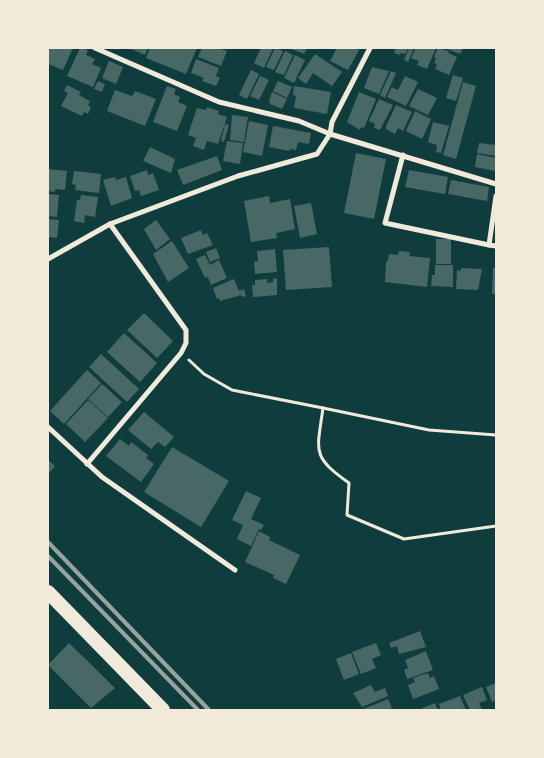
<svg xmlns="http://www.w3.org/2000/svg" width="544" height="758" viewBox="0 0 544 758" font-family="'Fira Sans',sans-serif">
  <style>
    .building { fill: #486865 }
    .lines { fill: none; stroke-linecap: round; stroke-linejoin: round }
    .path { stroke: #f1e9da; stroke-width: 3 }
    .minor { stroke: #f1e9da; stroke-width: 5 }
    .trunk { stroke: #f1e9da; stroke-width: 14 }
    .rail { stroke: #97a49c; stroke-width: 4 }
  </style>
  <rect width="100%" height="100%" fill="#0f3d3e"/>
  <g class="building">
    <path d="M48,48H73L63,70L48,64Z"/>
    <path d="M80,48L88,50L86,55L95,59L92,64L101,68L93,87L67,76Z"/>
    <path d="M129,48H148L145,55Z"/>
    <path d="M150,48H197L186,74L146,58Z"/>
    <path d="M202,48H217L227,51L221,66L198,57Z"/>
    <path d="M261,48H273L264,68L254,63Z"/>
    <path d="M275,48L283,51L274,70L266,67Z"/>
    <path d="M289,48H307L304,54Z"/>
    <path d="M337,48H354L359,50L348,70L330,61Z"/>
    <path d="M396,48H408L405,54L401,53L400,55L394,53Z"/>
    <path d="M409,48H414L408,62L404,60Z"/>
    <path d="M416,48H436L427,69L417,65L419,61L411,58Z"/>
    <path d="M438,48L449,51L448,53L457,57L449,75L435,69L437,64L434,63L436,58L434,57Z"/>
    <path d="M445,48H463L460,54Z"/>
    <path d="M285,51L293,55L284,75L275,72Z"/>
    <path d="M315,54L342,72L332,86L313,73L306,84L298,78Z"/>
    <path d="M295,55L305,60L294,83L284,78Z"/>
    <path d="M196,59L219,68L216,76L220,78L216,86L202,81L204,78L191,73Z"/>
    <path d="M109,61L123,67L116,84L102,78Z"/>
    <path d="M372,67L389,71L379,94L364,88Z"/>
    <path d="M251,70L259,74L247,99L239,95Z"/>
    <path d="M391,71L396,73L385,98L380,95Z"/>
    <path d="M453,75L463,78L456,101L446,98Z"/>
    <path d="M260,76L269,80L259,100L250,96Z"/>
    <path d="M405,76L418,82L406,106L387,97L392,87L398,90Z"/>
    <path d="M98,81L105,84L102,92L94,89Z"/>
    <path d="M278,81L292,87L287,98L273,91Z"/>
    <path d="M463,82L476,86L456,159L443,155Z"/>
    <path d="M67,85L81,92L79,95L90,101L88,105L91,107L88,114L84,112L82,116L61,106L68,93L64,91Z"/>
    <path d="M167,86L176,89L174,94L180,97L178,102L187,106L177,131L153,122Z"/>
    <path d="M294,86L331,92L327,114L294,108L296,96L293,95Z"/>
    <path d="M418,89L437,98L428,115L409,106Z"/>
    <path d="M115,90L132,96L135,91L156,99L145,126L107,111Z"/>
    <path d="M272,92L287,99L282,109L270,104L269,101Z"/>
    <path d="M359,92L376,99L364,128L361,127L360,130L347,122Z"/>
    <path d="M379,99L393,105L380,130L374,128L375,124L369,121Z"/>
    <path d="M396,105L412,112L403,131L398,128L395,134L386,129V126Z"/>
    <path d="M207,107L219,111L218,114L227,117L218,144L207,141L204,150L193,146L196,138L188,135L197,108L206,110Z"/>
    <path d="M415,111L431,119L422,139L406,131Z"/>
    <path d="M232,115L248,117L244,142L230,140Z"/>
    <path d="M249,121L268,125L262,156L243,152Z"/>
    <path d="M433,122L449,126L441,153L436,152L437,145L428,142Z"/>
    <path d="M225,124L229,125L224,142L221,141Z"/>
    <path d="M273,126L311,133L309,144L298,142L296,150L290,149L289,151L269,147Z"/>
    <path d="M227,141L243,143L240,164L223,161Z"/>
    <path d="M479,143L496,145V156L477,153Z"/>
    <path d="M150,147L175,159L171,173L143,161Z"/>
    <path d="M356,153L386,159L374,219L344,213Z"/>
    <path d="M477,154L496,158L495,171L475,167Z"/>
    <path d="M217,156L222,170L183,185L177,170Z"/>
    <path d="M48,169L67,171L65,190L55,189V192L48,191Z"/>
    <path d="M147,170L148,175L153,173L159,190L141,196L139,190L135,191L130,176Z"/>
    <path d="M409,170L448,177L445,194L405,187Z"/>
    <path d="M74,171L101,174L99,193L75,190L76,185L72,184Z"/>
    <path d="M115,177L116,180L126,177L132,198L111,206L103,180Z"/>
    <path d="M451,180L489,187L487,201L448,194Z"/>
    <path d="M48,194L59,195L57,217L48,216Z"/>
    <path d="M81,195L98,197L95,217L85,215L84,223L74,221L77,200H80Z"/>
    <path d="M269,196L270,203L290,199L295,229L276,233L277,238L251,242L244,201Z"/>
    <path d="M311,203L317,234L300,238L294,206Z"/>
    <path d="M48,219L59,220L57,238L48,237Z"/>
    <path d="M156,220L170,239L156,250L144,229Z"/>
    <path d="M201,230L203,235L207,233L213,245L188,254L181,238Z"/>
    <rect x="436" y="239" width="15" height="25"/>
    <path d="M172,241L189,268L168,282L153,254Z"/>
    <path d="M329,247L332,287L286,290L283,250Z"/>
    <path d="M216,248L220,258L210,262L206,252Z"/>
    <path d="M275,249L277,272L255,274L254,262L258,261L257,251Z"/>
    <path d="M399,251L410,252L409,256L430,258L427,287L385,282L386,261H388L389,254L398,255Z"/>
    <path d="M205,255L210,265L219,260L227,278L211,285L208,277L205,278L196,259Z"/>
    <path d="M435,265H453V287L431,286L432,275H435Z"/>
    <path d="M461,268L482,269L478,290L456,289L457,270L461,271Z"/>
    <path d="M493,268H496V294H492Z"/>
    <path d="M277,278V295L253,297L252,285H255V280L267,279V283L273,282V279Z"/>
    <path d="M234,279L239,291L244,289L246,296L242,297L241,295L220,301L219,298L217,299L213,288Z"/>
    <path d="M144,313L173,341L157,358L127,330Z"/>
    <path d="M124,333L157,363L140,382L107,352Z"/>
    <path d="M101,354L139,389L127,402L89,367Z"/>
    <path d="M87,370L101,383L64,424L50,411Z"/>
    <path d="M102,384L122,402L108,417L88,399Z"/>
    <path d="M88,400L108,418L85,442L66,424Z"/>
    <path d="M144,412L174,437L165,447L158,442L151,449L128,430Z"/>
    <path d="M120,439L129,446L131,442L148,455L146,458L154,464L141,482L106,456Z"/>
    <path d="M172,447L229,481L201,527L144,492Z"/>
    <path d="M48,460L55,466L48,474Z"/>
    <path d="M246,491L261,498L251,519L264,525L261,530L259,529L251,546L237,539L243,525L232,520Z"/>
    <path d="M259,531L270,537L269,540L300,555L286,584L273,578L274,575L245,562Z"/>
    <path d="M420,631L426,647L399,654L397,646L391,648L389,643Z"/>
    <path d="M69,643L115,688L91,708L48,665Z"/>
    <path d="M376,643L381,655L372,659L376,668L361,674L352,652Z"/>
    <path d="M426,651L433,670L407,679L404,670L408,668L405,660Z"/>
    <path d="M351,653L359,674L344,680L336,659Z"/>
    <path d="M428,673L430,678L434,676L439,689L413,699L408,685L415,682L413,678Z"/>
    <path d="M496,683V700L492,702L486,687Z"/>
    <path d="M371,685L375,692L385,688L388,696L362,707L353,693Z"/>
    <path d="M482,687L487,700L479,703L482,710H470L463,695Z"/>
    <path d="M460,696L466,710H441L439,704Z"/>
    <path d="M388,699L392,708L385,710H361Z"/>
    <path d="M435,703L438,710H418Z"/>
  </g>
  <g class="lines">
    <g class="path">
      <path d="M189,360L204,374L232,390L323,408C317,452 311,456 349,483L347,515L404,539L496,526"/>
      <path d="M323,408L429,430L496,435"/>
    </g>
    <g class="minor">
      <path d="M95,48L219,102L299,121L330,134L496,184"/>
      <path d="M403,155L385,223L489,245"/>
      <path d="M496,196L489,245L496,246"/>
      <path d="M48,259L110,224L238,176L317,154L330,134L332,122L370,48"/>
      <path d="M48,427L102,477L235,570"/>
      <path d="M87,464L181,353L186,343V330L110,224"/>
    </g>
    <path class="trunk" d="M48,592L163,710"/>
    <g class="rail">
      <path d="M48,542L209,710"/>
      <path d="M48,556L198,710"/>
    </g>
  </g>
  <rect width="544" height="758" fill="none" stroke="#f1e9da" stroke-width="98"/>
</svg>
